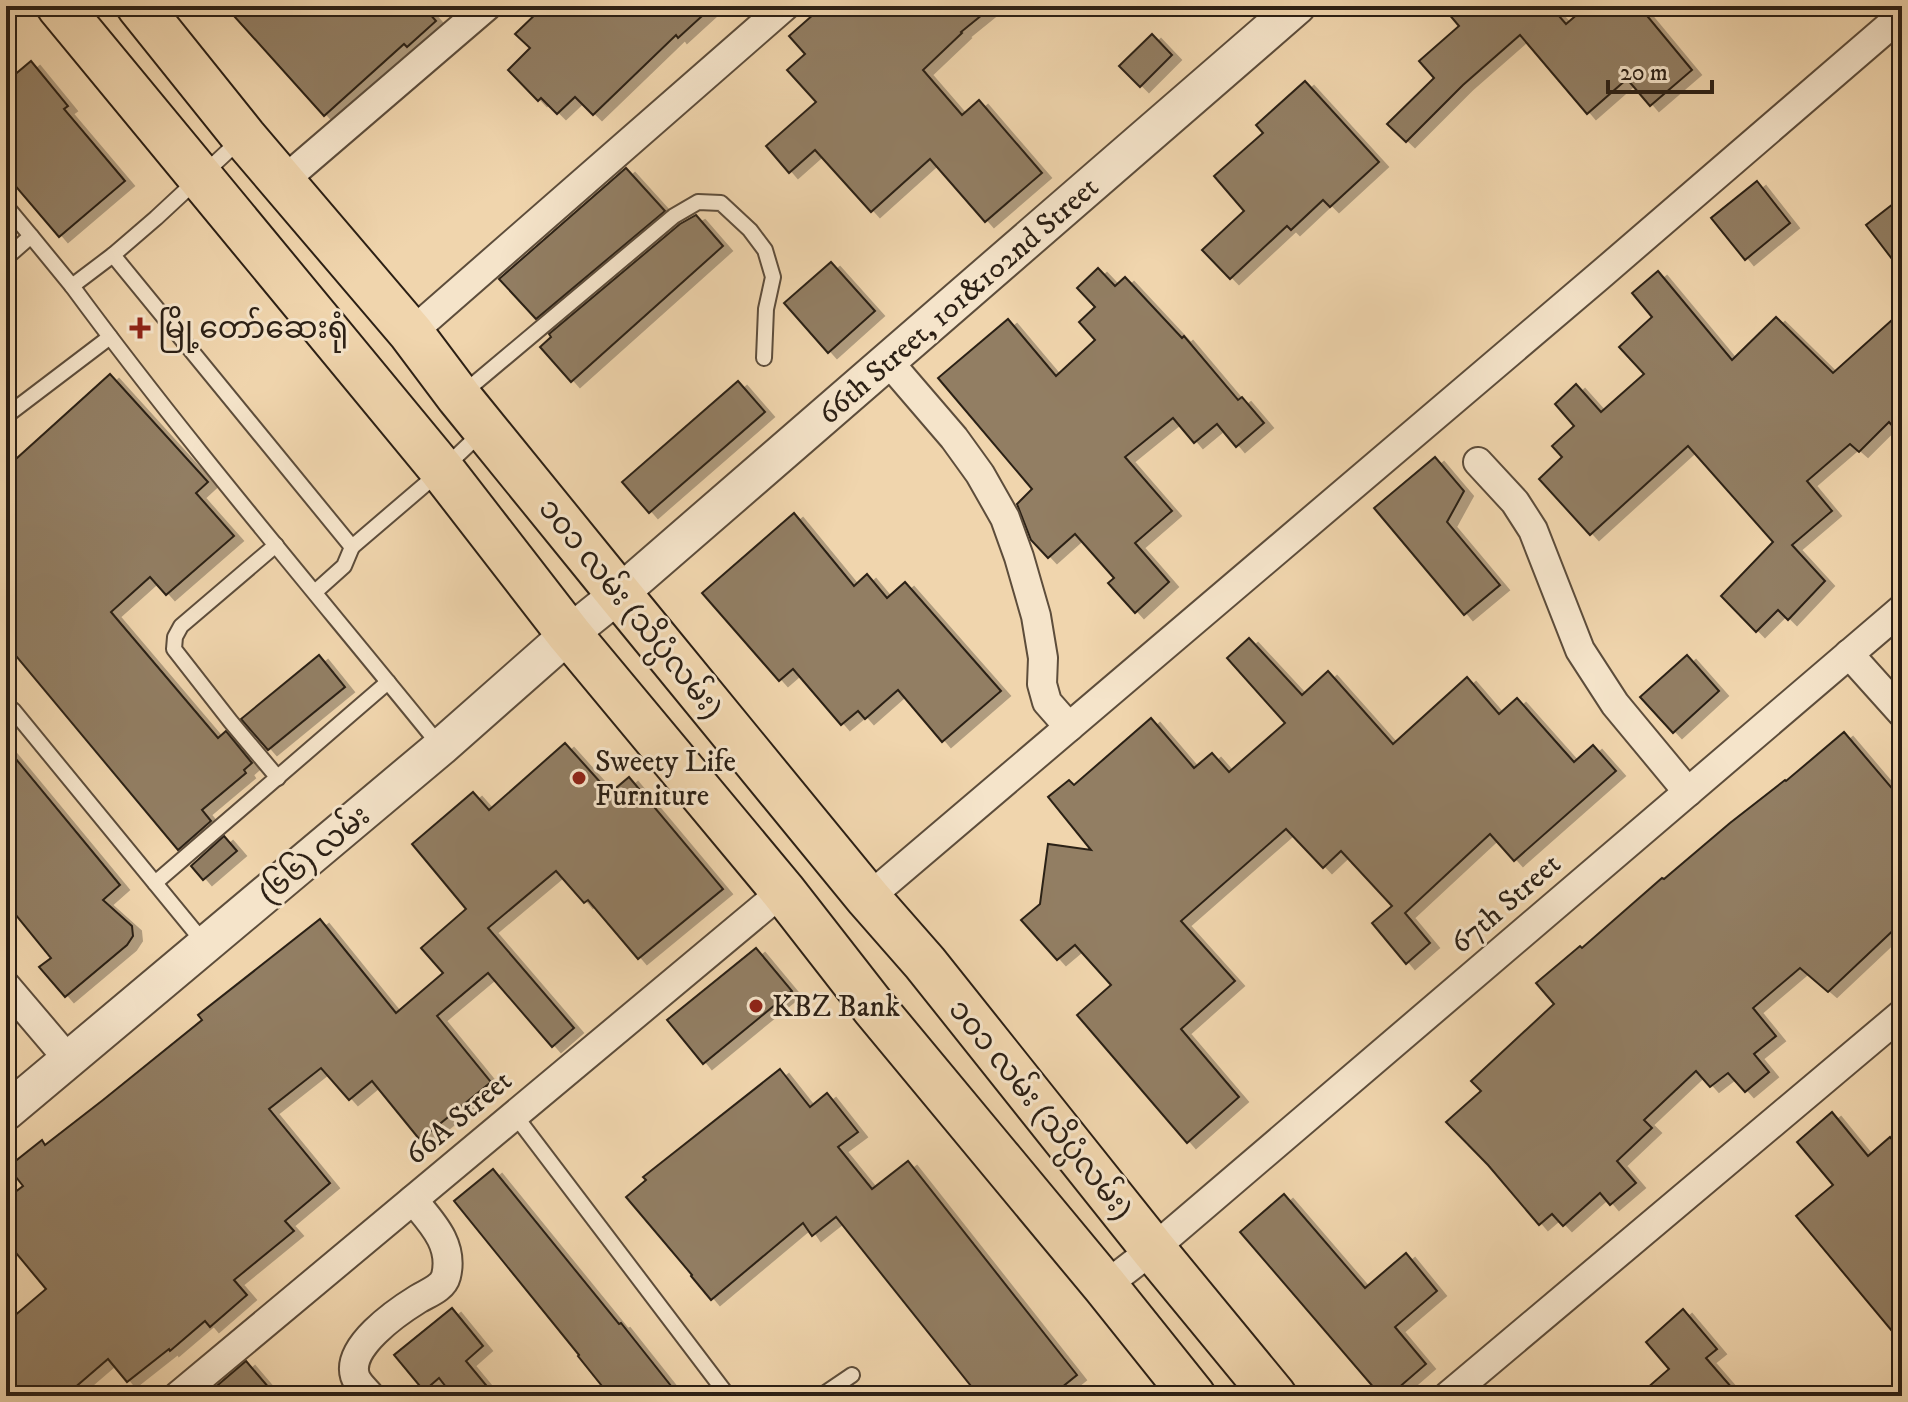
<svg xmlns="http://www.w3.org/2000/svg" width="1908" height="1402" viewBox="0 0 1908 1402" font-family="'IM FELL DW Pica','Noto Sans Myanmar',serif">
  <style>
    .building { fill: #927e64; stroke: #2c2015; stroke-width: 2; filter: url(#shadow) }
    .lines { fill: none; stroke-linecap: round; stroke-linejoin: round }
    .service-casing { stroke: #5d4d3b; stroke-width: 18 }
    .minor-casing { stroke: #5d4d3b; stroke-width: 32 }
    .tertiary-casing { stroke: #5d4d3b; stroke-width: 40 }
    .primary-casing { stroke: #2c2015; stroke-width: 48 }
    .service { stroke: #f5e4ca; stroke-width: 14 }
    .minor { stroke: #f5e4ca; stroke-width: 28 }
    .tertiary { stroke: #f5e4ca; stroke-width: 36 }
    .primary { stroke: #f0d5ad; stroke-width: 44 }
    .poi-dot { fill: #8f2418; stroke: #f5e4ca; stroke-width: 3 }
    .labels { text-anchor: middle; stroke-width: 6; stroke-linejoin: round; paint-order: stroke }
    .street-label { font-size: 30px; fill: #2c2015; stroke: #f5e4ca }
    .poi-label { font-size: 30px; fill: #2c2015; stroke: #f5e4ca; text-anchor: start }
  </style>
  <defs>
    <filter id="shadow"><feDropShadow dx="9" dy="5" stdDeviation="0" flood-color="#0004"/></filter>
  </defs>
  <rect width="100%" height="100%" fill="#f0d5ad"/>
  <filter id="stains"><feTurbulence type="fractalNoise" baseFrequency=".0025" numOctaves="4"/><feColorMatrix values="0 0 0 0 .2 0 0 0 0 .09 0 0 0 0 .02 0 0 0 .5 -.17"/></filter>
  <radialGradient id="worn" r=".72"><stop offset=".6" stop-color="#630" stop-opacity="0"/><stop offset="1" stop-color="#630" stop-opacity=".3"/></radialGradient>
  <g class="building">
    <path d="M225,6H423L436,21L407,47L404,44L324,116Z"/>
    <path d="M544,6H713L678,38L676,35L593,115L575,97L557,114L541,98L538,101L508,70L530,48L515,34Z"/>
    <path d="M823,6H993L961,32L962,33L923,70L962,115L979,100L1042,173L985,222L930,159L871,212L815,150L789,173L766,146L816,102L787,70L805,54L789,36Z"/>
    <path d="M1442,6H1555L1552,8L1566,24L1587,6H1639L1692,70L1650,106L1627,79L1587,114L1520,35L1463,85L1406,142L1387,124L1434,78L1419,61L1459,26Z"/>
    <path d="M1152,34L1172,55L1140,87L1119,66Z"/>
    <path d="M31,61L68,106L64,109L125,181L59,237L6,175V82Z"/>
    <path d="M1305,81L1379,162L1330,207L1323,200L1291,230L1287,226L1230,279L1202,250L1244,211L1214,176L1263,133L1256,125Z"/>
    <path d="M626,168L665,211L536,319L499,279Z"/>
    <path d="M1757,181L1790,223L1745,260L1711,218Z"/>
    <path d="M1902,197V272L1866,225Z"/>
    <path d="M696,215L723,246L571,382L540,347L551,337L549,334L680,224Z"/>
    <path d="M831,262L875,311L828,353L784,303Z"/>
    <path d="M1098,268L1115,286L1125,277L1182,338L1184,336L1238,400L1242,397L1264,423L1236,447L1217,424L1194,443L1173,418L1125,457L1172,511L1135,543L1169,582L1135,613L1108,583L1114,578L1075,534L1048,558L1031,540L1017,504L1032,489L938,378L1008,319L1056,376L1095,340L1079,322L1095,307L1077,288Z"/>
    <path d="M1658,271L1732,360L1776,317L1833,373L1902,311V437L1889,422L1859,452L1850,444L1807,481L1832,511L1792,545L1825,581L1788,620L1778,610L1756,632L1721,596L1773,542L1688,446L1590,535L1539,479L1562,457L1552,446L1574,426L1555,404L1576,384L1601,412L1644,374L1619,347L1652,317L1632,293Z"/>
    <path d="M110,374L208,482L196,493L234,536L166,595L150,577L111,612L218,738L226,731L252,763L244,770L246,773L202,810L211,821L178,850L6,644V468Z"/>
    <path d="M738,381L765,412L649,513L622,482Z"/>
    <path d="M1435,457L1464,491L1447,522L1500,585L1464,615L1374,508Z"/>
    <path d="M794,513L854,586L867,574L887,598L905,582L1001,691L942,742L898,690L865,719L858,711L841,725L793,669L779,681L702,593Z"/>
    <path d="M1249,638L1302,695L1328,671L1393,744L1467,677L1499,714L1517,698L1574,762L1593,745L1616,771L1514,861L1490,834L1405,913L1430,943L1406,964L1372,923L1392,906L1341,851L1323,868L1286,829L1181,921L1235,981L1181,1029L1239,1097L1187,1143L1077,1015L1111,985L1075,945L1057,960L1021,920L1040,904L1048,844L1091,850L1048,797L1069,780L1074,785L1151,718L1194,768L1212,753L1229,772L1285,723L1227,658Z"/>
    <path d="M319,655L345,687L268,750L241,719Z"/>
    <path d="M1687,655L1719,691L1673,733L1640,697Z"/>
    <path d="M1844,732L1902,800V922L1828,992L1800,968L1753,1008L1776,1036L1754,1054L1769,1072L1745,1092L1728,1073L1710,1087L1696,1071L1644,1120L1652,1128L1617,1161L1636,1183L1610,1205L1600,1193L1563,1226L1552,1214L1539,1225L1488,1165L1446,1122L1481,1091L1471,1081L1554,1004L1536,983L1580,946L1582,948L1662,878L1664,879L1730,823L1785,780L1786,781Z"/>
    <path d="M565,743L610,793L629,777L723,889L638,959L588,900L584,903L556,871L488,928L574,1028L552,1047L488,973L437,1016L491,1082L420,1140L372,1081L349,1100L321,1068L269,1109L330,1183L285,1221L294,1231L234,1280L247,1295L210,1327L205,1321L170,1351L169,1349L127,1382L108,1359L65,1396H6V1323L46,1289L6,1241V1199L23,1186L8,1167L42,1140L45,1145L103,1100L202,1020L198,1015L320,919L396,1013L443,973L421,948L466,909L412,844L473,792L489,810Z"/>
    <path d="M6,747L120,885L103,900L132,926L133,936L127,945L65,997L39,967L51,958L6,903Z"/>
    <path d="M224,836L237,851L203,880L191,866Z"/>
    <path d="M756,948L792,991L703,1064L667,1020Z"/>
    <path d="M780,1069L810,1107L827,1093L858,1132L838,1147L872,1189L908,1161L1077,1375L1051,1396H979L836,1217L812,1236L803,1223L711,1300L691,1276L692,1275L626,1197L646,1180L643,1177Z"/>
    <path d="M1832,1112L1868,1156L1890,1137L1902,1151V1343L1796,1216L1833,1185L1797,1142Z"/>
    <path d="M493,1169L619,1324L621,1323L679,1396H610L578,1356L579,1355L454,1201Z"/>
    <path d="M1284,1194L1365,1288L1406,1253L1437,1291L1395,1327L1426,1364L1389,1396H1381L1240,1232Z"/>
    <path d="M452,1308L483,1346L466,1361L495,1396H453L439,1378L424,1391L394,1355Z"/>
    <path d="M1683,1309L1717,1349L1706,1358L1739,1396H1638L1669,1369L1646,1342Z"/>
    <path d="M246,1361L276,1396H205Z"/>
  </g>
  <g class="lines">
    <defs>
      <g id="service">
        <path d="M240,140L156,218L113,255L352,547L344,566L315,592"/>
        <path d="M6,206L31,236"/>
        <path d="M6,258L31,236L72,286L113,255"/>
        <path d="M72,286C189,445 317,594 441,747"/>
        <path d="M462,394L674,216L698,202L721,203L750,230L765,250L773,277L766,309L764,358"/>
        <path d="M6,416L110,337"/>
        <path d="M276,545L181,626L175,637L174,649L231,722L278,778"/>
        <path d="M352,547L442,470L482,432"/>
        <path d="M13,710L205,944"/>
        <path d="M155,883L388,682"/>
        <path d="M514,1114L728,1396"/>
        <path d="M821,1396L852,1375"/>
      </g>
      <g id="minor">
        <path d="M282,182L487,6"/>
        <path d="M411,333L785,6"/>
        <path d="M887,360L954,438L980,474L1005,518L1019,557L1036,616L1043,658L1042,684L1047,702L1069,727"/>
        <path d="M1478,462L1515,502L1533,530L1580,650L1615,704L1688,792"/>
        <path d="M1849,654L1902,713"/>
        <path d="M868,898L1598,277L1902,15"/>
        <path d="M6,986L68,1059"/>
        <path d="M1105,1286L1153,1249L1902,609"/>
        <path d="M178,1396L783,891"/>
        <path d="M370,1396C365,1390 357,1383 355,1376C346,1347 397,1312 418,1299C428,1293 443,1288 446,1276C454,1244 431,1222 413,1200"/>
        <path d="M1448,1396L1902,1014"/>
      </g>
      <path id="tertiary" d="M6,1112L441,747L569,634L619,594L1297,6"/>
      <g id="primary">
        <path d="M59,6L442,470L569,634L783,891L875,1009L1105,1286L1193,1396"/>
        <path d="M139,6L244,137L411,333L459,397L619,594L868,898L925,963L1153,1249L1274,1396"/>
      </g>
    </defs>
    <use href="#service" class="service-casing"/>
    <use href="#minor" class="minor-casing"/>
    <use href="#tertiary" class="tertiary-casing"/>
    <use href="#primary" class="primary-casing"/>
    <use href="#service" class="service"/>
    <use href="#minor" class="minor"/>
    <use href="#tertiary" class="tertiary"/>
    <use href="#primary" class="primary"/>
  </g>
  <g class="poi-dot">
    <path d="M136 316h8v8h8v8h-8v8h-8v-8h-8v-8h8z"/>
    <circle cx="579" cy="778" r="8"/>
    <circle cx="756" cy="1006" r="8"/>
  </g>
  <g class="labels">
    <g class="street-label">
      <text transform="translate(958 300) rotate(-41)" y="10">66th Street, 101&amp;102nd Street</text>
      <text transform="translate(631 608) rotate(51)" y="10">၁၀၁ လမ်း (သိပ္ပံလမ်း)</text>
      <text transform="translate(314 854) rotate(-40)" y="10">(၆၆) လမ်း</text>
      <text transform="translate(1505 903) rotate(-41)" y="10">67th Street</text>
      <text transform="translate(1041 1109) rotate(51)" y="10">၁၀၁ လမ်း (သိပ္ပံလမ်း)</text>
      <text transform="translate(458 1117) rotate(-40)" y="10">66A Street</text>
    </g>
    <g class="poi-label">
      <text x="158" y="338">မြို့တော်ဆေးရုံ</text>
      <text x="595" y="771">Sweety Life<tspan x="595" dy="34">Furniture</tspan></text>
      <text x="772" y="1016">KBZ Bank</text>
    </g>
  </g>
  <rect width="1908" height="1402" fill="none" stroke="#f0d5ad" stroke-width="32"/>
  <rect x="8" y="8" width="1892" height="1386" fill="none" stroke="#2c2015" stroke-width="4"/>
  <rect x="16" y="16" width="1876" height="1370" fill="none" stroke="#2c2015" stroke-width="2"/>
  <path d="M1608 80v12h104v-12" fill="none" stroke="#2c2015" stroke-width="4"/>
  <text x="1620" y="80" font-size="24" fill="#2c2015" stroke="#f5e4ca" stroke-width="6" paint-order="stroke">20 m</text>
  <rect width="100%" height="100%" filter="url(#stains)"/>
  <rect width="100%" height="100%" fill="url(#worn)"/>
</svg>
